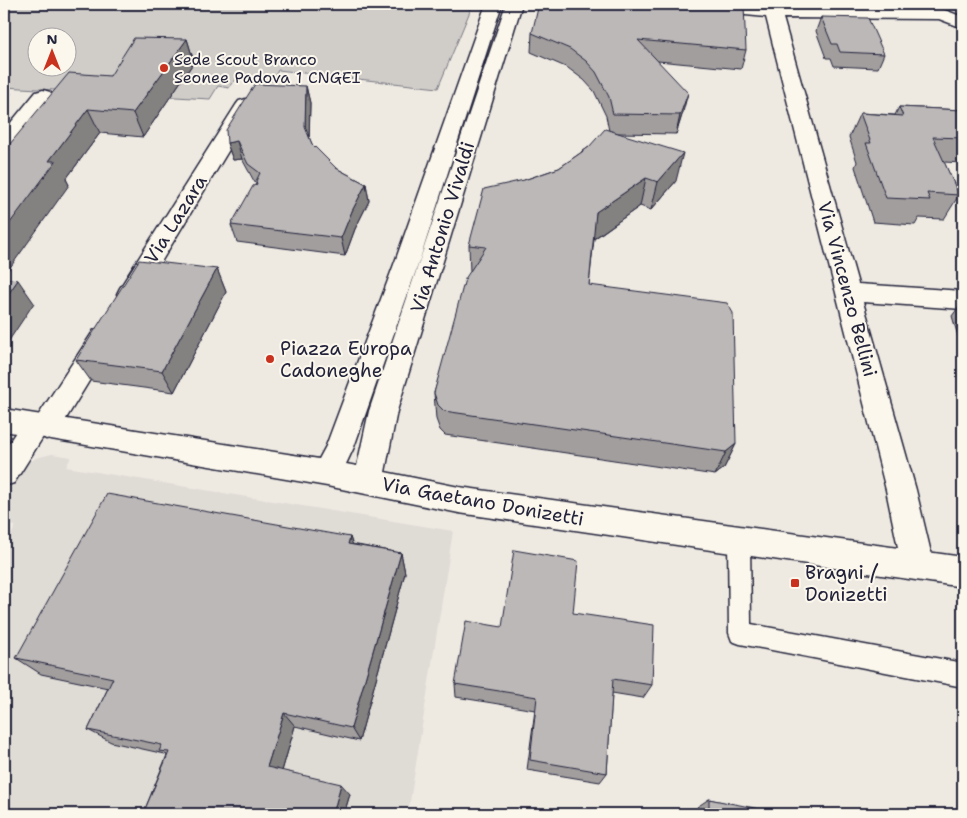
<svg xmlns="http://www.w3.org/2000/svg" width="967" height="818" viewBox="0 0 967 818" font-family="'Shantell Sans',sans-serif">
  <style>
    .built { fill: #dfdbd5 }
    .green { fill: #d0cdc9; stroke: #797882; fill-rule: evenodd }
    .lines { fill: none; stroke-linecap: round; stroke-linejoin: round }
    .service-casing { stroke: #22223b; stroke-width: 3 }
    .minor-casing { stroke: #22223b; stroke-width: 3 }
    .tertiary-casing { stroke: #22223b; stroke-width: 3 }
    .service { fill: #fbf7ec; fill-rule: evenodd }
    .minor { fill: #fbf7ec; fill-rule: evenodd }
    .tertiary { fill: #fbf7ec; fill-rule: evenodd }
    .wall { fill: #a29e9e; stroke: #22223b }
    .shaded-wall { fill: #848181; stroke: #22223b }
    .building { fill: #bcb8b8; stroke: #22223b }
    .poi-dot { fill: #c8321e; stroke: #fbf7ec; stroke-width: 2 }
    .labels { text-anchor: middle; stroke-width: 4; stroke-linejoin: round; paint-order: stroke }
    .far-poi-label { font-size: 16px; fill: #22223b; stroke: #fbf7ec; text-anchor: start }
    .street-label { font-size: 19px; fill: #22223b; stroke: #fbf7ec }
    .poi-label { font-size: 19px; fill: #22223b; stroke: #fbf7ec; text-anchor: start }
  </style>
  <rect width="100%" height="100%" fill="#eeeae2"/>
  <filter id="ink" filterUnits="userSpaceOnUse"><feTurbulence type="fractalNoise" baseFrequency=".02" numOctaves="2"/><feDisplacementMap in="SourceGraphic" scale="10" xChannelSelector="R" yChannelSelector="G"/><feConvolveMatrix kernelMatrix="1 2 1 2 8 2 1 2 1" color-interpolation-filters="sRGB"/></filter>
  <g filter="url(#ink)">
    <path class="built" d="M52,454L71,457L66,467L453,531L408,814H4V548L16,526L4,524V495L22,467L36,458Z"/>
    <path class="green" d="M4,4H473L438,88L278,70L273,81L238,77L229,88L218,86L210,99L4,87ZM38,38H68V68H38Z"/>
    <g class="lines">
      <defs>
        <g id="service">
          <path d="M866,4H879L866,15H858L856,13Z"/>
          <path d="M739,530L746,533L750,540L751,624L963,663V687L740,644L732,641L729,633L728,540L732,533Z"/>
        </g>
        <g id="minor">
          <path d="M675,4H731L773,8L942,9L963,17V28L939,19L783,18L858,284L963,291V309L863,302L916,490L932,557L924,574L913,579L902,574L897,564L900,557L886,490L766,17L683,9L677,8Z"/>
          <path d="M43,90L50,92L53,96L11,148L4,150V131L36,92Z"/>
          <path d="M246,99L253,101L256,105L138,300L129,303L120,300L117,294L120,288L236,105L239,101Z"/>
          <path d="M103,327L112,330L116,337L56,435L46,439L43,437L14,483L4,486V450L25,418L35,415L38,416L94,330Z"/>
        </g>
        <path id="tertiary" d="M486,4H502L420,259L354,447L346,464L357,466L369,411L506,4H522L397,411L385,472L459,487L963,557V587L459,513L327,486L4,431V409L319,459L326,446L396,259Z"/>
      </defs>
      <use href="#service" class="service-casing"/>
      <use href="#minor" class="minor-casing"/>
      <use href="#tertiary" class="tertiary-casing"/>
      <use href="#service" class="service"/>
      <use href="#minor" class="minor"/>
      <use href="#tertiary" class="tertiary"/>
    </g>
    <g class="wall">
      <path d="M619,4H710V7L746,50L741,69L658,61L683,112L676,134L617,133L676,181L651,210L640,206L594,239L589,285L736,444L724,468L715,475L445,435L440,430L436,419L434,393L470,272L469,245L524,180L559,168L589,147L609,131L606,116L594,91L584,80L568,68L531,52L532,33L619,7Z"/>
      <path d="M821,17L884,54L878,68L834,66L831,58H826L816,31Z"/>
      <path d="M187,39L194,62L143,137L100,133L66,179L69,185L4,151L110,76Z"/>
      <path d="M306,86L310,103L309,137L312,144L336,168L366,184L369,201L355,229L345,256L237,242L231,225L256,184L254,181L242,159L233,160L227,143Z"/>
      <path d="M899,107L963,110V163L944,162L959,195L944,219L919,218L915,225L873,222L855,167L857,162L849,137L860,113L895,115Z"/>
      <path d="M217,269L226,292L174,392L91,381L76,360Z"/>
      <path d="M963,301V353L952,316Z"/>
      <path d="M350,537L352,544L401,553L405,573L359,741L295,726L282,771L350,794L344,814H143L167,755L165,754L111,742L88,730L108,688L41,674L16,658Z"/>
      <path d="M573,613L652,685L643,698L612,693L607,773L600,782L527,770L535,710L456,697L455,684L502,627Z"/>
      <path d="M709,799L775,814H697V807Z"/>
    </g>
    <g class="shaded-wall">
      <path d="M187,39L194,62L143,137L133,113Z"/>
      <path d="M4,81L11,94L4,104Z"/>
      <path d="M306,86L310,103L309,145L305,127Z"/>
      <path d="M688,93L683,112L676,134L680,115Z"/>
      <path d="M88,109L100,133L66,179L69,185L4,276V231L49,161Z"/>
      <path d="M237,141L242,159L233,160L227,143Z"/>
      <path d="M683,153L676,181L651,210L658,182Z"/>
      <path d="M646,178L640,206L592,240L596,212Z"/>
      <path d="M366,184L369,201L355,229L345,256L341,238L352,211Z"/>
      <path d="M217,269L226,292L174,392L162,371Z"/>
      <path d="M18,280L34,303L4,348V300Z"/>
      <path d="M736,444L724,468L715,475L726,452Z"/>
      <path d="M350,537L357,557L348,544Z"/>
      <path d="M401,553L405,573L359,741L351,728Z"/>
      <path d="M284,713L295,726L280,778L267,767Z"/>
      <path d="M341,784L350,794L344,814H333Z"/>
    </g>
    <g class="building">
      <path d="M539,4H584L620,7V4H710V7L715,4L744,6L746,50L638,40L688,93L680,115L613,114L609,97L596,72L586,61L570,49L532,33Z"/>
      <path d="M821,17L868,18L884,54L840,52L837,44H832Z"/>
      <path d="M134,38L187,39L133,113L88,109L49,161H56L4,231V151L69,73L110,76Z"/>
      <path d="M255,84L306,86L305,127L312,144L336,168L366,184L352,211L341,238L231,225L253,186L257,184L256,181L260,173L248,164L237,141L227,143L226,130Z"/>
      <path d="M899,107L963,110V138L933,137L959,195L927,193L930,200L886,198L866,143H871L860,113L903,116Z"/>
      <path d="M605,129L683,153L658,182L646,178L596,212L589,285L727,303L733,313L736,444L726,452L444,411L438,405L434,393L465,279L486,247L469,245L484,189L524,180L559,168L589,147Z"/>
      <path d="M139,260L217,269L162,371L76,360Z"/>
      <path d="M4,278L18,280L4,300Z"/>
      <path d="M107,494L350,537L348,544L401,553L351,728L284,713L267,767L341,784L333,814H143L169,752L159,751L162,745L88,730L113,678L16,658Z"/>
      <path d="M514,550L578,561L573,613L654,625L652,685L613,679L607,773L530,760L537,697L455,684L466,621L502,627Z"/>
      <path d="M709,799L775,812V814H709Z"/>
    </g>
  </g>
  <g class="poi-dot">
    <circle cx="164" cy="68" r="5"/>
    <circle cx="270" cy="359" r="5"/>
    <rect x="790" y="578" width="10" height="10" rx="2.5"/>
  </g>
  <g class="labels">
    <g class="far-poi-label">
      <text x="174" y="65">Sede Scout Branco<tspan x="174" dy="18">Seonee Padova 1 CNGEI</tspan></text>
    </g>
    <g class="street-label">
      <text transform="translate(175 219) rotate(-58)" y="7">Via Lazara</text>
      <text transform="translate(442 227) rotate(-73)" y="7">Via Antonio Vivaldi</text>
      <text transform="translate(848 289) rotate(75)" y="7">Via Vincenzo Bellini</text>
      <text transform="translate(483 501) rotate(10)" y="7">Via Gaetano Donizetti</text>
    </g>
    <g class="poi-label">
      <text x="280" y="355">Piazza Europa<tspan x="280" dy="22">Cadoneghe</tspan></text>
      <text x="805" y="579">Bragni /<tspan x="805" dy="22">Donizetti</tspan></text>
    </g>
  </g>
  <rect width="967" height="818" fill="none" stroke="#fbf7ec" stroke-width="20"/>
  <rect x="10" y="10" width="947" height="798" fill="none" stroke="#22223b" stroke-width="2" filter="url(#ink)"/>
  <g transform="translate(52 52)"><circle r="24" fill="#fbf7ec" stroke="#a4a2a5"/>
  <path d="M0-4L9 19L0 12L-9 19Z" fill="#c8321e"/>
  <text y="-8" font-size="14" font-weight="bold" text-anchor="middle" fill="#22223b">N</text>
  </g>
</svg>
